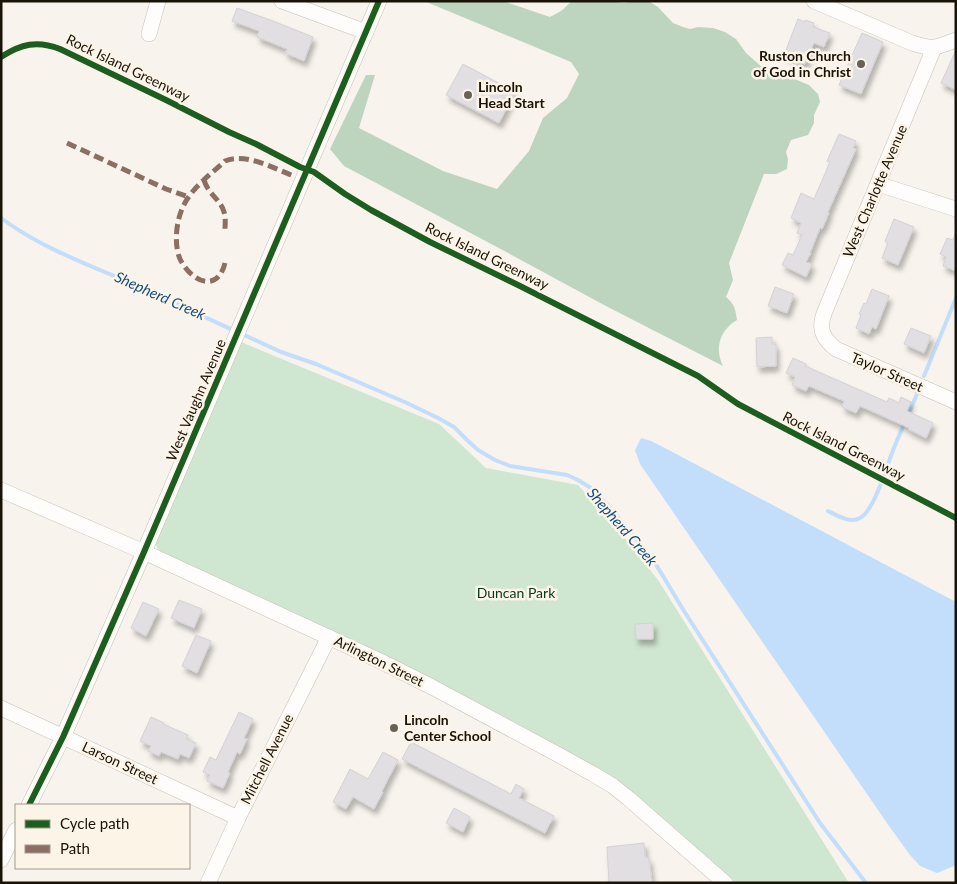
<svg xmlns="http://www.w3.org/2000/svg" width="957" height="884" viewBox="0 0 957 884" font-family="Lato,sans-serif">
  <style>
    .green { fill: #cfe6d0 }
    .forest { fill: #bdd5bf }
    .water { fill: #c3defa }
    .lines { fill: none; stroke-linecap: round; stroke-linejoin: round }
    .stream { stroke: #c3defa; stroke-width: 4 }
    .building { fill: #e2dfe3; stroke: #d4d1d4; filter: url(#shadow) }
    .street-casing { stroke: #c5bfb7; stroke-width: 16 }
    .street { stroke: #fefdfc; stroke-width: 15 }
    .quiet { stroke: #8d6e63; stroke-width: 5; stroke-dasharray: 10 5; stroke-linecap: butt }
    .cycleway-casing { stroke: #fdf4e8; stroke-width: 9 }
    .cycleway { stroke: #1b5e20; stroke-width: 6 }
    .poi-dot { fill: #676158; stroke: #fdf4e8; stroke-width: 2 }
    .labels { text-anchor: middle; stroke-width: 5; stroke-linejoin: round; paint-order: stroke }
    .poi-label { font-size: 14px; font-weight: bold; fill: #191207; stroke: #fdf4e8; text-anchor: start }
    .street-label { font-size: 14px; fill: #191207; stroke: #fdf4e8 }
    .park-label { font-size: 14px; fill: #003b1a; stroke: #fdf4e8 }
    .water-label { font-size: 15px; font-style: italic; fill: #134f81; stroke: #fdf4e8 }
  </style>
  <defs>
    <filter id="shadow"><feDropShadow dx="3" dy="5.5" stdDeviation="2.5" flood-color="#0004"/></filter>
  </defs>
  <rect width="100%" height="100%" fill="#f8f3ed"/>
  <path class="green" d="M241,342L439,424L486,468L578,485L620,532L658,580L849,883H735L617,782L163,553L158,549L155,543Z"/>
  <path class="forest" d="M424,1H503L550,17L561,11L572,1H608L625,3L632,1L650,2L658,7L673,23L683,27L690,29L698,27L713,28L725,32L736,39L746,53L763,68L780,73L809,85L818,94L820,102L814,115V123L808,135L791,140L786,152L788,159L787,169L776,174H764L729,263L733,280L726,297C735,305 735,308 737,320C720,330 714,348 723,366L604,305L495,246L344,166L330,149L366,75H375L359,128L443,171L497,189L529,151L543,118L567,98L579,74L571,62Z"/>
  <path class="water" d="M641,438L651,441L663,447L956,602V865L937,873L920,866L910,855L889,826L640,464L635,450Z"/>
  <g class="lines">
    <g class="stream">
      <path d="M1,218C40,247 86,264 131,283C166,298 200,315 235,331"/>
      <path d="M242,334L281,352L316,364L407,403L438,418L454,427L466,439L478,450L495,460L510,466L567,475L578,480L591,488L610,508L652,558L684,611L820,823L866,883"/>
      <path d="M924,376L956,298"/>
      <path d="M908,415L917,394"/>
      <path d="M828,511C836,515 851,524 860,518C874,511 886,468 892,453C896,442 901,432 905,421"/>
    </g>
  </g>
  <g class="building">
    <path d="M237,8L273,21L313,37L304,61L285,53L287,49L257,37L259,31L232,21Z"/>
    <path d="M798,19L805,22V20L814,23L813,27L830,33L824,47L814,43L805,64L784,55Z"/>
    <path d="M862,33L883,42L861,94L839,85Z"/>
    <path d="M956,50V90L941,83Z"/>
    <path d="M463,64L515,92L499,123L446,95Z"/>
    <path d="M839,134L856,141L853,148L856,149L828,212L829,213L822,229L820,228L810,253H811L806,262L812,264L806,277L782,265L788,253L793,255L802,235L797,233L801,223L791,218L801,193L814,199L830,162L827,161Z"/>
    <path d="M894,219L914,227L898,265L882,258L888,243L885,241Z"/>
    <path d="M955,234H956V271L943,266L946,257L940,254L947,238L953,240Z"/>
    <path d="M775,287L794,294L787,313L768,306Z"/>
    <path d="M872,289L889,296L876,329L872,327L869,334L856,328L861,315L859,314L864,303L866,304Z"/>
    <path d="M911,328L931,336L924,353L904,344Z"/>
    <path d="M772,337V344H776V366L757,367L756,338Z"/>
    <path d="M793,358L806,364L805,366L887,402L889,398L899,403L901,397L911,402L907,411L933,423L926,438L908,429L909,428L860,406L856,413L842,407L844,401L809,386L806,391L792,385L795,377L786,373Z"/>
    <path d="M179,600L202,609L194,628L171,618Z"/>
    <path d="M143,602L159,609L146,636L131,628Z"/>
    <path d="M653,623V639H636L635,624Z"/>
    <path d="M196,635L211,641L197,673L182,666Z"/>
    <path d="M239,712L253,719L244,738L247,739L240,754L237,752L228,772L230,773L223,788L207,781L210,775L203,772L210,757L216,760Z"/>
    <path d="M151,717L164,723L163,724L188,735L186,739L196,743L189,758L180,754L178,759L161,752L159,756L148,751L151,746L140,741Z"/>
    <path d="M411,742L511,794L516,784L524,789L519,798L554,816L545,833L402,759Z"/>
    <path d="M383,752L398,760L382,791L383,792L374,809L353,797L346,809L333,802L350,769L368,779Z"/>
    <path d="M454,808L470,817L463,832L446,823Z"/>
    <path d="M644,843L645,857L649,858L652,883H609L607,847Z"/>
  </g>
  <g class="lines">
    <defs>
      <g id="street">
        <path d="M282,1L366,32"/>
        <path d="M814,1L912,43C935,50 934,48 956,40"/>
        <path d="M149,34L158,1"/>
        <path d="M934,48L825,311C818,328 822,338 836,349L956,402"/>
        <path d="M878,184L956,209"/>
        <path d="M1,490L144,552L380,661L432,687L557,754L593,774L613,786L628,798L725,883"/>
        <path d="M1,708L238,818"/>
        <path d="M29,805L63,737L144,552L379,1"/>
        <path d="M1,860L16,830"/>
        <path d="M208,883L238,818L329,637"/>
      </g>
    </defs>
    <use href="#street" class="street-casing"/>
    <use href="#street" class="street"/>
    <g class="quiet">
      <path d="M67,143L166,189L189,197"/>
      <path d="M204,180C208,194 221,200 224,212C226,218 225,224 225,229"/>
      <path d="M225,263C217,295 190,280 180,259C174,245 176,223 182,209C190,189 210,175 225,161C245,152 275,169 294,176"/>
    </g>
    <defs>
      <g id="cycleway">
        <path d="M1,57C21,44 37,40 60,49L166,100L229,132L256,144L300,167L314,172L345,194L371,210L430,242L520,286L698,376L738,404L956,518"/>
        <path d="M29,805L63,737L144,552L379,1"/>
      </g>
    </defs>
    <use href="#cycleway" class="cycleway-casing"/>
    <use href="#cycleway" class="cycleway"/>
  </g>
  <g class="poi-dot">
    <circle cx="861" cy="64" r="5"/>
    <circle cx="468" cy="95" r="5"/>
    <circle cx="394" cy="728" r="5"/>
  </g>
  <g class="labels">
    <g class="poi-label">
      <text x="851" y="61" text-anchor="end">Ruston Church<tspan x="851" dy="16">of God in Christ</tspan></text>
      <text x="478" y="92">Lincoln<tspan x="478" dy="16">Head Start</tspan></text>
      <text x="404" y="725">Lincoln<tspan x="404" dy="16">Center School</tspan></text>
    </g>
    <g class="street-label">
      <text transform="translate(128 68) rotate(26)" y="5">Rock Island Greenway</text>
      <text transform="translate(875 191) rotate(-67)" y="5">West Charlotte Avenue</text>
      <text transform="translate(487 256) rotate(26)" y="5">Rock Island Greenway</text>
      <text transform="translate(887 372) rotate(24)" y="5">Taylor Street</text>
      <text transform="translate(196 400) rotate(-67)" y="5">West Vaughn Avenue</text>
      <text transform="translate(844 446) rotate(27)" y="5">Rock Island Greenway</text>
      <text transform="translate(379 661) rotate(26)" y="5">Arlington Street</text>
      <text transform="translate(267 759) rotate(-63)" y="5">Mitchell Avenue</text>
      <text transform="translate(120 763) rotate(25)" y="5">Larson Street</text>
    </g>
    <g class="park-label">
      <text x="516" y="598">Duncan Park</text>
    </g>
    <g class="water-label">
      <text transform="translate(160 296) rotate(24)" y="5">Shepherd Creek</text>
      <text transform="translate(622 527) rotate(49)" y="5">Shepherd Creek</text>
    </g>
  </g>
  <rect width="957" height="884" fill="none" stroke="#191207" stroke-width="5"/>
  <rect x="15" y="804" width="175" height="65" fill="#fdf4e8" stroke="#a29a8e"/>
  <rect x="25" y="820" width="25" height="8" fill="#1b5e20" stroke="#a29a8e"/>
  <text x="60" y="829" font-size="15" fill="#191207">Cycle path</text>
  <rect x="25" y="845" width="25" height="8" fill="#8d6e63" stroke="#a29a8e"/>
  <text x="60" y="854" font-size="15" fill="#191207">Path</text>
</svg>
